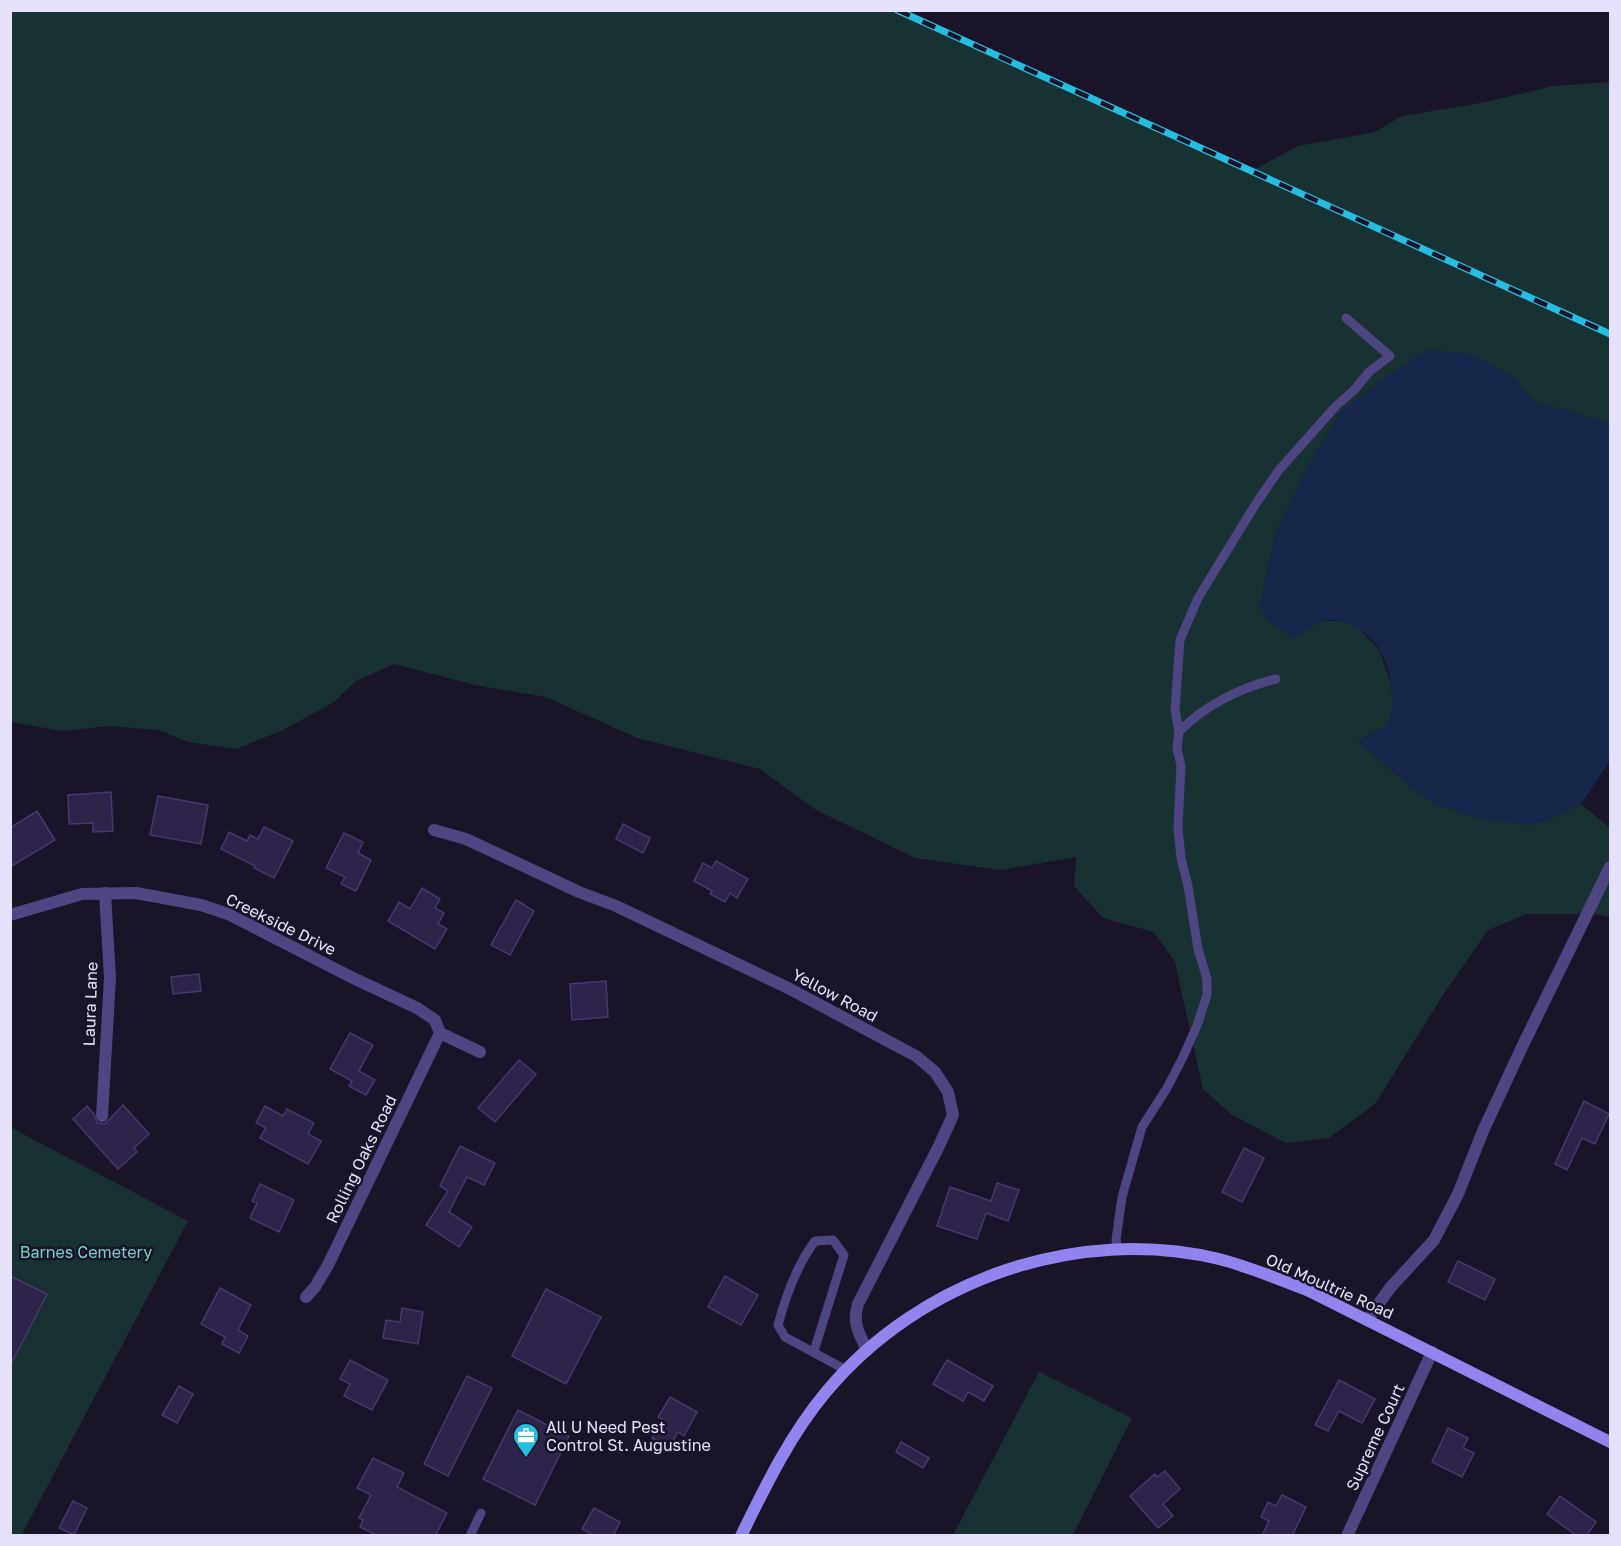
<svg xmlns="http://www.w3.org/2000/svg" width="1621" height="1546" viewBox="0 0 1621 1546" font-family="'Golos Text',sans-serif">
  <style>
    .green { fill: #183132 }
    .water { fill: #17264b }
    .building { fill: #2e2348; stroke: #483871; stroke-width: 1.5 }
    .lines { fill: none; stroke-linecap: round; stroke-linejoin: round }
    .service { stroke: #4e4682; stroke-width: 9 }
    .minor { stroke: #4e4682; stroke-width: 12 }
    .secondary { stroke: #9084ef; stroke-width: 12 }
    .rail-casing { stroke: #25bee2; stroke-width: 7 }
    .rail { stroke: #1a1429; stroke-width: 4.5; stroke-dasharray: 14; stroke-linecap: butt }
    .labels { text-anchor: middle; stroke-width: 5; stroke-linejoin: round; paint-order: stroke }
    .street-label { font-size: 16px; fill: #e6e1fb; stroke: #1a1429 }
    .park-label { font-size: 16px; fill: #74d3c4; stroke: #1a1429 }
    .poi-label { font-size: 16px; fill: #e6e1fb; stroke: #1a1429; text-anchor: start }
  </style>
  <rect width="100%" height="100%" fill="#1a1429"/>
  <g class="green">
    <path d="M10,11H893L1248,173L1298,146L1375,132L1402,116L1486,102L1553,86L1610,82V424L1533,401L1511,375L1340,413L1304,475L1275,536L1260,605L1322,621H1345L1358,627L1380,651L1392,689V716L1385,727L1358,741L1413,788L1435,803L1475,817L1540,823L1581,804L1610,828V917L1596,914H1526L1488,930L1443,995L1375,1104L1329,1138L1286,1143L1232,1115L1203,1089L1175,962L1154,932L1103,918L1074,886L1076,857L1000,870L915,858L816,810L760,769L637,738L546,697L475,685L394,664L356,681L334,702L283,730L236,749L188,742L158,730L109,726L62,731L11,722Z"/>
    <path d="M10,1127L188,1221L21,1536L10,1535Z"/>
    <path d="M1039,1372L1132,1418L1073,1535H953Z"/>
  </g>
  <path class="water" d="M1428,350L1473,355L1511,375L1533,401L1610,424V761L1581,804L1540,823L1526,825L1475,817L1435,803L1413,788L1358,741C1366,736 1380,732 1386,725C1399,710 1389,665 1380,650C1368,632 1344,614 1321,622C1312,625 1302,633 1294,638L1267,620L1260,606L1275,536L1304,475L1340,413L1384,378Z"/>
  <g class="building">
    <path d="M111,792L113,831L93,832V823L69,824L68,795Z"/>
    <path d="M158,796L208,805L201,844L150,835Z"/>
    <path d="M37,811L55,840L10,867V828Z"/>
    <path d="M623,824L650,838L643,853L616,839Z"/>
    <path d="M264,827L293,841L274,878L254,868L255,866L221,849L229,832L247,841L250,835L258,839Z"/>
    <path d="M344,833L363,842L358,853L371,860L356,891L341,884L345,877L326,868Z"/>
    <path d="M716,861L748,879L737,898L730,893L725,902L710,894L712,891L694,881L703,863L712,868Z"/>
    <path d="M422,888L440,899L435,908L444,913L438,924L447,929L435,949L388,921L399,902L410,909Z"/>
    <path d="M516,900L534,911L510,955L491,945Z"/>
    <path d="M199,974L201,991L173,994L171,977Z"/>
    <path d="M606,981L608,1017L572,1020L570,984Z"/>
    <path d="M350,1033L373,1045L359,1071L375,1080L366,1095L349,1086L352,1081L330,1069Z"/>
    <path d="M519,1060L536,1074L495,1122L478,1108Z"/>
    <path d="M1584,1101L1609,1114L1595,1144L1582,1138L1567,1170L1555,1164Z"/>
    <path d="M123,1105L149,1134L134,1148L137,1152L118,1169L73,1119L87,1106L94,1114L97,1123L105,1124Z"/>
    <path d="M265,1106L283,1116L287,1109L314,1123L308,1134L321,1141L308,1164L260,1138L266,1128L256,1123Z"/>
    <path d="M460,1146L495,1163L484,1185L467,1177L449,1212L472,1227L459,1247L426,1225L448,1191L440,1186Z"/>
    <path d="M1244,1148L1264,1158L1242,1202L1222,1192Z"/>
    <path d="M997,1183L1019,1190L1008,1221L986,1213L977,1239L937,1226L950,1187L991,1201Z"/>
    <path d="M260,1184L294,1200L279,1232L250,1218L257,1203L252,1201Z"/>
    <path d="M1458,1261L1495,1279L1485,1300L1448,1282Z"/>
    <path d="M10,1276L47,1294L10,1366Z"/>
    <path d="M725,1276L758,1295L741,1325L708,1307Z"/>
    <path d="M220,1288L251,1305L238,1330L248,1336L239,1353L222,1344L225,1337L201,1324Z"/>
    <path d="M546,1289L601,1317L566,1384L512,1356Z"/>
    <path d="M402,1308L423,1312L418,1344L383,1338L386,1320L400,1322Z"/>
    <path d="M350,1360L388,1380L372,1410L344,1396L350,1384L340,1379Z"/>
    <path d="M947,1360L993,1386L984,1401L968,1392L963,1401L933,1384Z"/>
    <path d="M467,1376L492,1388L448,1476L424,1464Z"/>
    <path d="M1339,1380L1375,1399L1362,1423L1339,1411L1328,1431L1315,1425Z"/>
    <path d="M179,1386L193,1394L177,1423L162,1415Z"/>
    <path d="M670,1397L697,1412L684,1436L678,1432L669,1447L652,1438L663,1420L658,1417Z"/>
    <path d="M518,1410L569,1436L535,1505L483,1479Z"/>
    <path d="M1448,1428L1468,1438L1463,1448L1474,1453L1462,1477L1432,1462Z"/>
    <path d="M901,1442L929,1458L923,1468L896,1452Z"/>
    <path d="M373,1458L404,1473L397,1487L447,1513L435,1536H378L360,1527L363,1520L359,1518L371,1495L357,1488Z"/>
    <path d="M1165,1471L1180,1489L1163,1504L1173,1516L1158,1528L1130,1496L1155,1474L1157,1477Z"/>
    <path d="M1282,1495L1306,1507L1292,1536H1262L1269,1521L1261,1517L1268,1502L1276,1506Z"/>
    <path d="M1560,1496L1596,1522L1586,1536H1577L1547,1514Z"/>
    <path d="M73,1501L87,1508L74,1535L59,1528Z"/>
    <path d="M594,1508L620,1522L613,1536H594L582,1529Z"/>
  </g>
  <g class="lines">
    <g class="service">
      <path d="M1179,732C1203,706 1242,687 1276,679"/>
      <path d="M1118,1250L1116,1240L1122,1197L1142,1127L1167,1088L1183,1057L1198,1023L1207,995V979L1198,949L1188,886L1181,858L1178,828L1181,766L1177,748L1179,732L1175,710L1180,640L1198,598L1255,505L1279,470L1336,406L1354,390L1370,371L1390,356L1346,318"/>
      <path d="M814,1351L844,1255L833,1240L815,1241C797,1265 786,1295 778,1325L785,1337L846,1370"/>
      <path d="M470,1536L481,1513"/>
    </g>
    <g class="minor">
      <path d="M434,830L466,839L579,892L616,906L788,988L916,1056L935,1072L948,1092L953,1115L939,1146L858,1304C852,1323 859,1333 867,1350"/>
      <path d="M10,915L82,894L136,893L201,905L228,914L351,977L417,1008L435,1020L440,1033L480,1052"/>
      <path d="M102,1116L110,978L105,893"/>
      <path d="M306,1297L315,1287L328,1265L440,1033"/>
      <path d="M1367,1320L1390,1288L1434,1240L1458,1194L1483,1131L1522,1047L1610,867"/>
      <path d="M1347,1536L1432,1352"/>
    </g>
    <path class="secondary" d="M741,1536C766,1485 790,1435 826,1392C919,1280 1077,1225 1219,1259C1250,1267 1279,1279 1309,1291L1610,1442"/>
    <defs>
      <path id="rail" d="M897,10L1610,334"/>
    </defs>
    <use href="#rail" class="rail-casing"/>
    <use href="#rail" class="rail"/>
  </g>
  <defs>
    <symbol id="office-pin" viewBox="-11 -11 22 30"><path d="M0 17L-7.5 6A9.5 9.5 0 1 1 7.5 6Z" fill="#25bee2" stroke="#1a1429"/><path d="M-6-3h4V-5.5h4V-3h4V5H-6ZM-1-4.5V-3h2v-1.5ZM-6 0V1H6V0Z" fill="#fff"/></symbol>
  </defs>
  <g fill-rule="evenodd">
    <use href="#office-pin" x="511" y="1421" width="30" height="40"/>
  </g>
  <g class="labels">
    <g class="street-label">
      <text transform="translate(281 924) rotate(26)" y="6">Creekside Drive</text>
      <text transform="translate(835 995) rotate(28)" y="6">Yellow Road</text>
      <text transform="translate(90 1004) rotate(-88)" y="6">Laura Lane</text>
      <text transform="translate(361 1159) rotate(-64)" y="6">Rolling Oaks Road</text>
      <text transform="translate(1330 1286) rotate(24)" y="6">Old Moultrie Road</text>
      <text transform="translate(1375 1437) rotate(-65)" y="6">Supreme Court</text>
    </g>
    <g class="park-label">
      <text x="86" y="1258">Barnes Cemetery</text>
    </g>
    <g class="poi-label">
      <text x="546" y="1433">All U Need Pest<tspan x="546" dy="18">Control St. Augustine</tspan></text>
    </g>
  </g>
  <rect width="1621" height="1546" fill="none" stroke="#e6e1fb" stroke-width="24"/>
</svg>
